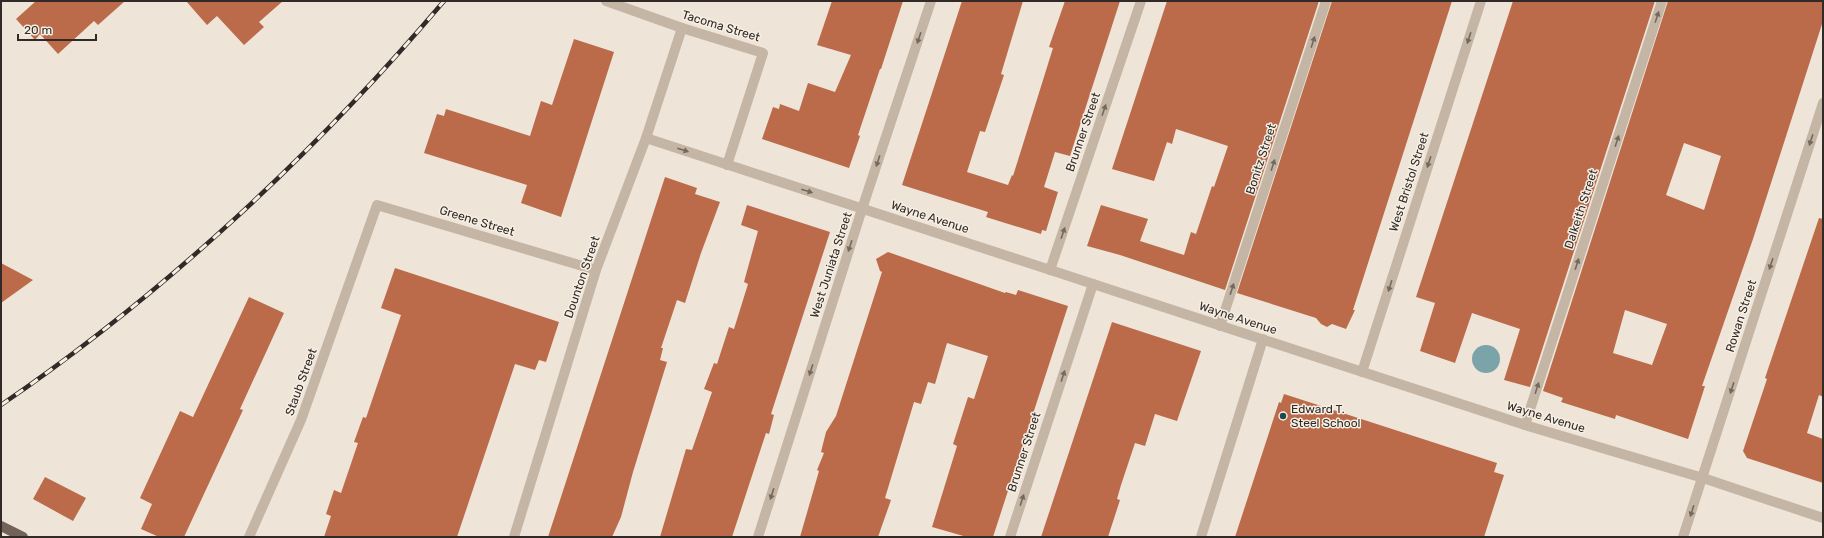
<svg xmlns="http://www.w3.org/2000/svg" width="1824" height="538" viewBox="0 0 1824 538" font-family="Rubik,sans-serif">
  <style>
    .water { fill: #7aa4a9 }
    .building { fill: #bb6b49; fill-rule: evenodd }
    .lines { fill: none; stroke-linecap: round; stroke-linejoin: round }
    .lane { stroke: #c5b5a5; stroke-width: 10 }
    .street { stroke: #c5b5a5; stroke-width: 10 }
    .primary { stroke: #726258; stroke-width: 10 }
    .rail-casing { stroke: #312a26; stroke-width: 4.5 }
    .rail { stroke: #f7efe4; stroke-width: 3; stroke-dasharray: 9; stroke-linecap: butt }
    .oneway { fill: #74695f }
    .poi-dot { fill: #1f494f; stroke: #f7efe4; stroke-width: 1.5 }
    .labels { text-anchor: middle; stroke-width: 3; stroke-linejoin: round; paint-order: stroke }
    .street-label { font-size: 12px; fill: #312a26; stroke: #f7efe4 }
    .poi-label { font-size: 12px; fill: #312a26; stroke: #f7efe4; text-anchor: start }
  </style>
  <rect width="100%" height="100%" fill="#eee5d8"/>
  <circle class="water" cx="1486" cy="359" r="14"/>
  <g class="building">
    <path d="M36,1H125L98,25L94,21L58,54L40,34L35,40L16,19Z"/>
    <path d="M186,1H283L259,22L264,27L244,45L217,16L207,25Z"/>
    <path d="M832,1H903L881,69H880L858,135L860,136L849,168L762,139L773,107L779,109L780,104L799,111L808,83L835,92L851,55L817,45Z"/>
    <path d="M962,1H1023L1001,74L1004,75L985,132L980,131L967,172L1008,185L1012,175L1013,176L1053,48L1049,47L1065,1H1120L1070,156L1055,152L1044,187L1058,192L1046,231L1042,230L1041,234L986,217L988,212L902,185Z"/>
    <path d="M1167,1H1319L1225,290L1120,255L1087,246L1101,205L1148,219L1140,241L1184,255L1191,232L1196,234L1212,186L1214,187L1228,146L1176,129L1172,144L1167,142L1154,181L1112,169Z"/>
    <path d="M1332,1H1452L1353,310H1355L1346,329L1332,324L1327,327L1321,324L1316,318L1237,293Z"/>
    <path d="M1513,1H1655L1530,387L1504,380L1520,329L1472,313L1455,363L1420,351L1435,303L1416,297Z"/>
    <path d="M1668,1H1823V21L1753,239L1702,386H1705L1688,439L1616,415L1615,419L1561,402L1563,398L1543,391ZM1684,143L1721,156L1704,210L1666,195ZM1625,310L1667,324L1652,365L1613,353Z"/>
    <path d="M574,39L614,52L561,217L521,203L527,185L424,153L437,114L444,116L446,109L530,136L541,101L552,105Z"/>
    <path d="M665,177L697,188L695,194L720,202L701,253L685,303L677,300L661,348H663L660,360L667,362L633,472L621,517L612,537H548Z"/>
    <path d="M747,205L830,232L771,414L774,415L769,434L766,433L732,537H660L686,449L692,450L712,392L704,389L714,363L717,364L729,327L734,329L748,284L744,282L758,231L741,225Z"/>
    <path d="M1819,218L1823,219V397L1819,395L1807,433L1823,439V483L1747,458L1743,451L1767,379L1765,378Z"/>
    <path d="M888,252L1005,293L1006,292L1016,295L1018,290L1068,306L993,537H967L932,527L957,446L953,444L968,397L974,399L988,356L947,343L935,384L928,382L921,404L914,402L885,498L891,500L878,537H800L819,471L817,470L824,453L821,452L826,432L836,416L882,272L880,271L876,259Z"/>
    <path d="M1,263L33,280L1,303Z"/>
    <path d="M395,268L559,322L546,362L539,360L535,370L515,364L457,537H324L331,516L326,514L334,490L341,493L358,443L354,442L363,417L366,418L401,315L381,308Z"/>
    <path d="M249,297L284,313L240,409L243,410L184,537H159L141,529L152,504L140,498L180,411L193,417Z"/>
    <path d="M1112,322L1201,351L1177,421L1155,414L1145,446L1135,443L1121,485L1117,499L1120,500L1108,537H1041Z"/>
    <path d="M1284,394L1497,463L1494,472L1504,475L1484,537H1235L1279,402L1281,403Z"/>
    <path d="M45,477L86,498L73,521L33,499Z"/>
  </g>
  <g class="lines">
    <path class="lane" d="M1201,537L1263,339"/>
    <g class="street">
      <path d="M606,1L682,28L763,53L727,165"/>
      <path d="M646,138L1525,425L1703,478L1823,518"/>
      <path d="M1050,270L1141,1"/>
      <path d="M1220,326L1326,1"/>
      <path d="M1362,372L1481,1"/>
      <path d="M1525,425L1662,1"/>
      <path d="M249,537L301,420L377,205L596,270"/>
      <path d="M514,537L596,270L646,138L682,28"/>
      <path d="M758,537L862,209L931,1"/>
      <path d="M1010,537L1093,284"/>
      <path d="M1683,537L1823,103"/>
    </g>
    <path class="primary" d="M1,526L23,537"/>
    <defs>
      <path id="rail" d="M1,405C165,293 316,152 444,1"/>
    </defs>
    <use href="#rail" class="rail-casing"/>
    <use href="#rail" class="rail"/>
  </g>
  <defs><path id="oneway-solid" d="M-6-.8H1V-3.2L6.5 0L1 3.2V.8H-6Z"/></defs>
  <g class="oneway">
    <use href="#oneway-solid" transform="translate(1657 17) rotate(-72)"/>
    <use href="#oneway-solid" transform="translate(919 38) rotate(108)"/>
    <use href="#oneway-solid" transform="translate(1469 38) rotate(108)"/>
    <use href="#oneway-solid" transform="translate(1313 42) rotate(-72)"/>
    <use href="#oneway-solid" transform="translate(1104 110) rotate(-71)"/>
    <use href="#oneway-solid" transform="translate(1811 140) rotate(108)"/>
    <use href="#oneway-solid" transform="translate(1617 141) rotate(-72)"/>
    <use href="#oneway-solid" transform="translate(683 150) rotate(18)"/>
    <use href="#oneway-solid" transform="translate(878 161) rotate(108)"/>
    <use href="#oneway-solid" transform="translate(1429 162) rotate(108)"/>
    <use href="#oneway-solid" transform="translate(1273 165) rotate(-72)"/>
    <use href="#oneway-solid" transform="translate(807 191) rotate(18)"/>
    <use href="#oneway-solid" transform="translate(1063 233) rotate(-71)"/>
    <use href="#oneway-solid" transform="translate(850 246) rotate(108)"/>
    <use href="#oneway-solid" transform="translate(1577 264) rotate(-72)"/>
    <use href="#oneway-solid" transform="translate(1771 264) rotate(108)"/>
    <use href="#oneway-solid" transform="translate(1390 286) rotate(108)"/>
    <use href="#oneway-solid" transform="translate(1232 289) rotate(-72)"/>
    <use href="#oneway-solid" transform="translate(811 370) rotate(108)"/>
    <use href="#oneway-solid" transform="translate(1063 376) rotate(-72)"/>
    <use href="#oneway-solid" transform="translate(1537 388) rotate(-72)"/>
    <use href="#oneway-solid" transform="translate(1732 388) rotate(108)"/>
    <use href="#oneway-solid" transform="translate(772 494) rotate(108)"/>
    <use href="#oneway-solid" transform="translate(1022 500) rotate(-72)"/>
    <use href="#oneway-solid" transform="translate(1692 511) rotate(108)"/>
  </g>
  <circle class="poi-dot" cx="1283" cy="416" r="4"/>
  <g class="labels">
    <g class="street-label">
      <text transform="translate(721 26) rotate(17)" y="4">Tacoma Street</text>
      <text transform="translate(1083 132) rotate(-71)" y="4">Brunner Street</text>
      <text transform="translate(1261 159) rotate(-72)" y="4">Bonitz Street</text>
      <text transform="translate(1409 182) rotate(-72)" y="4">West Bristol Street</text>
      <text transform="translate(1581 209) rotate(-72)" y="4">Dalkeith Street</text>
      <text transform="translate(930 217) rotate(18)" y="4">Wayne Avenue</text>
      <text transform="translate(477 221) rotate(17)" y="4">Greene Street</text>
      <text transform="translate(831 265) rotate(-72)" y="4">West Juniata Street</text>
      <text transform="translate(582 277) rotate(-71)" y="4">Dounton Street</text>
      <text transform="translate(1741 316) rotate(-72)" y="4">Rowan Street</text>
      <text transform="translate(1238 318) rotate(18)" y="4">Wayne Avenue</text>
      <text transform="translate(301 382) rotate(-70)" y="4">Staub Street</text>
      <text transform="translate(1546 417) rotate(17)" y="4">Wayne Avenue</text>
      <text transform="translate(1024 452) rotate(-72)" y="4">Brunner Street</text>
    </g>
    <g class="poi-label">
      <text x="1291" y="413">Edward T.<tspan x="1291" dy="14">Steel School</tspan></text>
    </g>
  </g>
  <rect width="1824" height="538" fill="none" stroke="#312a26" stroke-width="4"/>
  <path d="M18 34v6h78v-6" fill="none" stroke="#312a26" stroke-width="2"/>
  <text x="24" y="34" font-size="12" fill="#312a26" stroke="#f7efe4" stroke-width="3" paint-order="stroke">20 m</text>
</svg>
